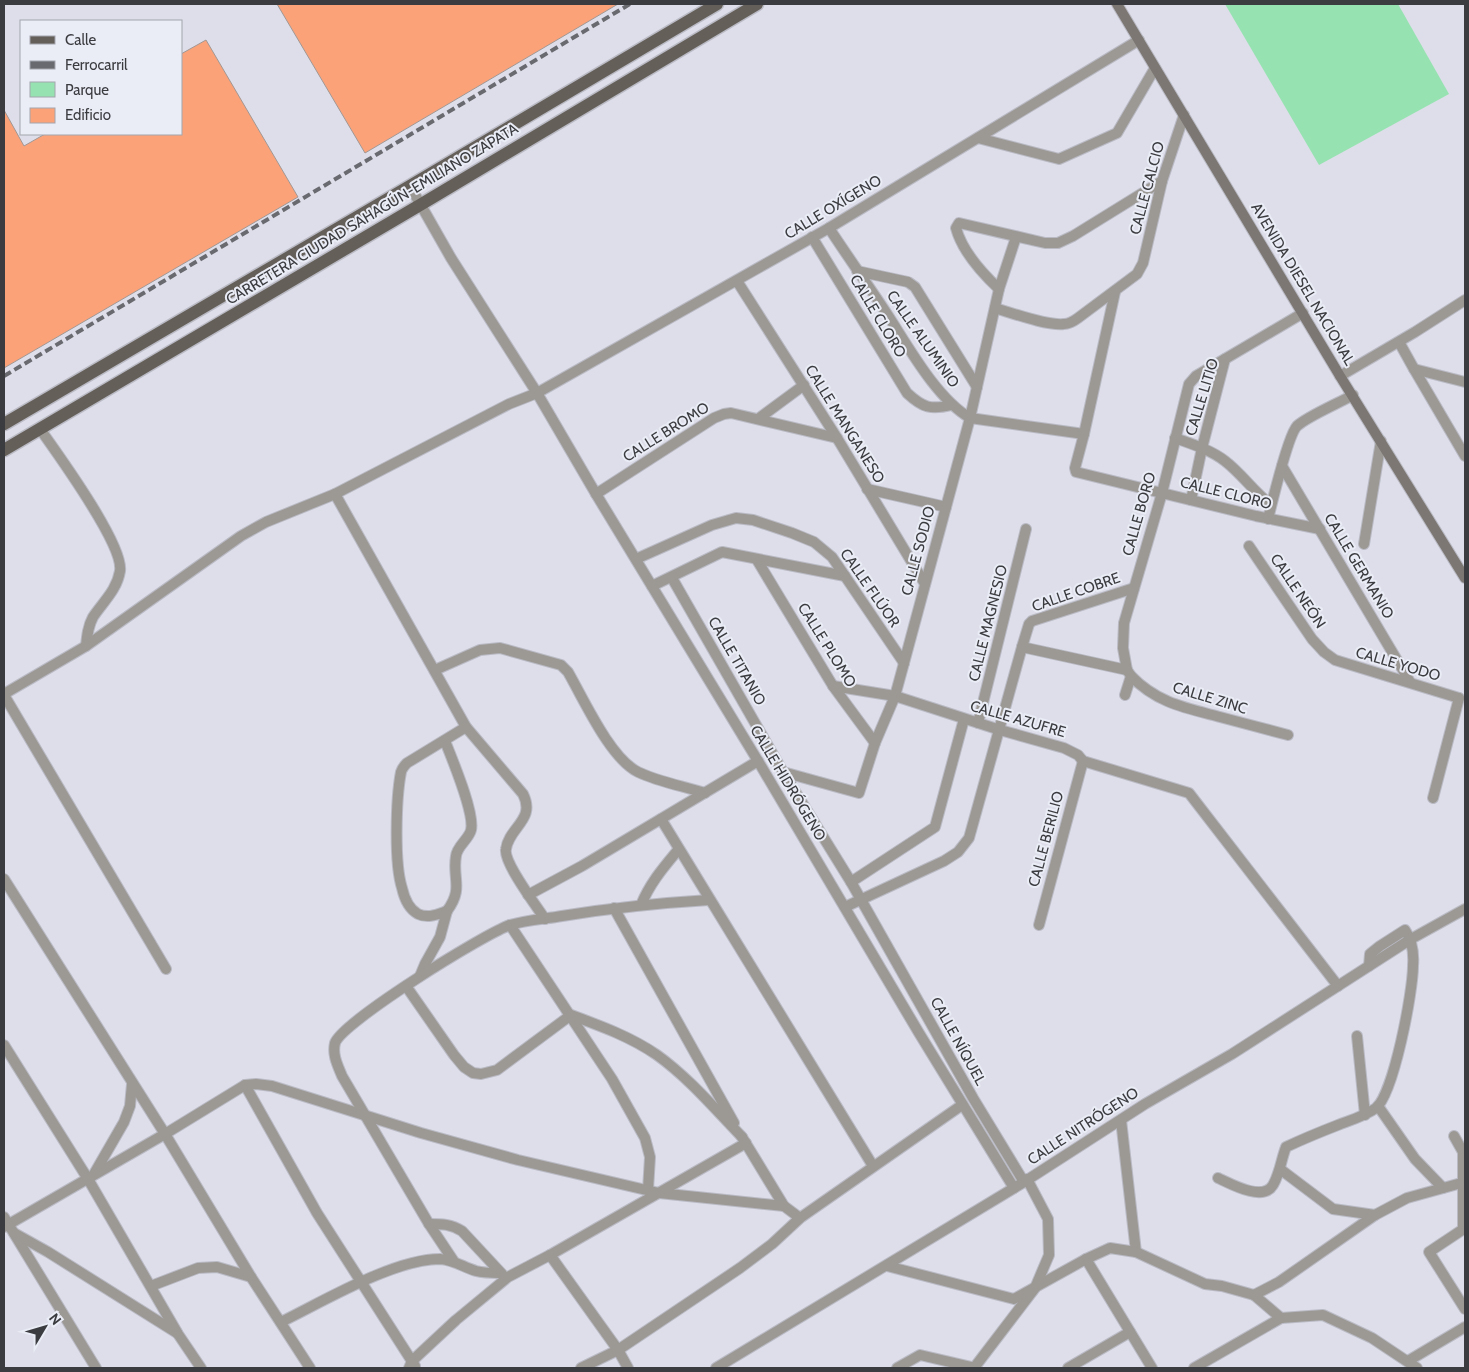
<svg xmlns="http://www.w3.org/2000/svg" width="1469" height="1372" viewBox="0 0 1469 1372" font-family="Cabin,sans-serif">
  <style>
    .green { fill: #97e2b1 }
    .building { fill: #fca279; stroke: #a29793 }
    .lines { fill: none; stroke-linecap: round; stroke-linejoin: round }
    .street-casing { stroke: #b9bac4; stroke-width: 12 }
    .secondary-casing { stroke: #b9bac4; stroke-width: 12 }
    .primary-casing { stroke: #b9bac4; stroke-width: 15 }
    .street { stroke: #9c9995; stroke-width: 10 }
    .secondary { stroke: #7c7772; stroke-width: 10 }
    .primary { stroke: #655f59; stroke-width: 12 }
    .rail { stroke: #696a70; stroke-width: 4; stroke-dasharray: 8 4; stroke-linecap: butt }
    .labels { text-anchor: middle; stroke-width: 4; stroke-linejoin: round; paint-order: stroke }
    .street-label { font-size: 15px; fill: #3b3c40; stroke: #eaecf6 }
  </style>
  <rect width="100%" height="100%" fill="#dddee9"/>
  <path class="green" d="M1225,4H1398L1449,94L1319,165Z"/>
  <g class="building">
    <path d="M277,4H618L365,153Z"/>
    <path d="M206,40L298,197L4,368V110L24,146L45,134H181V54Z"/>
  </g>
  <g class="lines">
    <defs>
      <g id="street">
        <path d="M978,138L1059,159L1117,133L1155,68"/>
        <path d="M410,186L451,258L537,393L596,494L758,761L919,1033L1014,1188"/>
        <path d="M829,228C848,257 868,285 887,314C908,346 936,398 970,418L1084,434"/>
        <path d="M812,237L907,393C923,408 931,410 952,405"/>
        <path d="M857,271L908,282L915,287L977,387"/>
        <path d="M737,281L837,438L925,584"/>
        <path d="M999,289C982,273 962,251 956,228L959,223L1045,243H1058L1073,236L1162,181"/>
        <path d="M1115,292L1084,434L1075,468L1076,472L1256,516L1320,529"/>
        <path d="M995,308C1012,313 1047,326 1064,324C1069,324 1074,321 1078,318L1137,274L1143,263L1162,181L1184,115"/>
        <path d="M1399,342L1414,369L1465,456"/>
        <path d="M1414,369L1465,382"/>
        <path d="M1340,376L1415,332L1465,300"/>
        <path d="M758,419L804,385"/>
        <path d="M40,429C57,453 124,545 120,571C117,590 103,602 93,617C88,626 87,636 86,646"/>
        <path d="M1175,438C1192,444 1211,450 1225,461C1242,474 1254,492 1271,505"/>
        <path d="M1282,466L1410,682"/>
        <path d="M867,489L946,507"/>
        <path d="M335,494L466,727L523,794C536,820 509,827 506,849C503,862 537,907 545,919"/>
        <path d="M596,494L714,418L724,414L731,413L837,438"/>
        <path d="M1191,500L1202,448L1225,359"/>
        <path d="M1268,519C1272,503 1288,435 1297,426C1308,416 1339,403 1353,395"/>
        <path d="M1364,544L1381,441"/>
        <path d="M1249,546L1312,639L1324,652L1335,660L1459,698"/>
        <path d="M636,559L712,525L736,518L753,520L792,533L814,542L832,557L904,663"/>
        <path d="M757,560L833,686L875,743"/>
        <path d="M672,578L783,772L851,882L973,1098L1024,1182"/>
        <path d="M652,586L722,552L845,576"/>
        <path d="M1022,647L1127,670"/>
        <path d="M435,670L480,650L500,648L561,665L568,672C584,700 610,758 638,772C659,782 683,786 705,793"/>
        <path d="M1131,676C1157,703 1186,708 1220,717C1243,723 1265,729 1288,735"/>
        <path d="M833,686L895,696L1000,730L1064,748L1078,755L1083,761L1189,793L1338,986"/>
        <path d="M4,694L86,646L241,536L266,522L335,494L509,404L537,393L829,228L1139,40"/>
        <path d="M4,695L166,969"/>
        <path d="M1125,695L1131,676L1127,670L1123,648L1124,623L1162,493L1189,384L1196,376L1303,313"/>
        <path d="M978,723L1026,529"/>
        <path d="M445,741C452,759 475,813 471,830C469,839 457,846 456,856C452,879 464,888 447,911"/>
        <path d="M783,772L859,793L875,743L895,696L904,663L970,418L999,289L1016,237"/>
        <path d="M1433,798L1459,698"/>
        <path d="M661,819L873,1166"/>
        <path d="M4,879L165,1134L251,1277L310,1368"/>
        <path d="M851,882L935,827L964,719"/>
        <path d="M528,895L582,866L758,761"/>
        <path d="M641,905C650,883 663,868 678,850"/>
        <path d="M845,907L944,861L958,852L969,838L1022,647L1029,624L1032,621L1134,588"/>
        <path d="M614,908L734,1123"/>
        <path d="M510,925L612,1079L645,1138L650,1157L648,1190"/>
        <path d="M1039,925L1083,761"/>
        <path d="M420,976L425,964L440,937L447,911C438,914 428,919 418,914C409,909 404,897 402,888C394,863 396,798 401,772C402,768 404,766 407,763L466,727"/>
        <path d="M406,986L454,1055L464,1067L473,1073L481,1074L497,1070L571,1015C601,1026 631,1037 657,1055C689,1078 715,1109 742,1137"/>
        <path d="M1357,1036L1365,1115"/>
        <path d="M4,1045L88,1179L178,1334L201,1368"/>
        <path d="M245,1085L317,1213L415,1366"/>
        <path d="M1378,1106L1415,1159L1443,1188"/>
        <path d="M1121,1120L1136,1252"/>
        <path d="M1454,1136L1463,1152V1229"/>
        <path d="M742,1137L784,1206L800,1218"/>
        <path d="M1280,1169L1333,1209L1375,1215"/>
        <path d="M94,1174L124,1122L130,1106L132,1084"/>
        <path d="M1218,1178C1231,1184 1263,1202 1273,1185C1280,1173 1281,1160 1286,1147C1303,1139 1320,1132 1338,1125C1351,1120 1365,1116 1376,1108C1394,1093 1413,991 1413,966C1414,953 1412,940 1405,930L1380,946L1370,954L1369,966"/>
        <path d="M4,1217L96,1368"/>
        <path d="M429,1224C442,1224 451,1224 462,1231L502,1274"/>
        <path d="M4,1227L165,1134L245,1085L256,1084L272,1086L421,1133L518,1160L659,1193L784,1206"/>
        <path d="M1465,1228L1429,1252L1465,1309"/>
        <path d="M14,1233L48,1252L177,1333"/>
        <path d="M550,1255L618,1350L628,1368"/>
        <path d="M1086,1259L1152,1368"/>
        <path d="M453,1260L429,1224L342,1076C338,1066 332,1055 335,1043C342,1022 484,934 510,925C526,920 545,919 562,916C611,908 659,903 709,900"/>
        <path d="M887,1266L1014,1299L1086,1259L1110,1248L1136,1252L1205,1284L1222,1286L1254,1295L1279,1282L1375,1215L1407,1198L1465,1182"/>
        <path d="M151,1286L198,1268L217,1267L251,1277"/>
        <path d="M1254,1295L1281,1318"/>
        <path d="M281,1322C324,1301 394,1259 440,1259C454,1260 463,1267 476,1271C484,1273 492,1273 499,1273"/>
        <path d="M1408,1361L1465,1327"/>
        <path d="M409,1368L412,1361L456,1320L508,1277L550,1255L746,1143"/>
        <path d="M581,1368L618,1350L740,1268L772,1244L800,1218L962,1105"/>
        <path d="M716,1368L1024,1182L1145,1104L1232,1054L1411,939L1465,909"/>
        <path d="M897,1368L920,1355L976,1368"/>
        <path d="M974,1368L1035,1288L1049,1255L1048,1219L1027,1179"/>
        <path d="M1068,1368L1130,1332"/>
        <path d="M1194,1368L1281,1318L1323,1315L1372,1338L1417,1368"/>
      </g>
      <path id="secondary" d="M1117,4L1340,376L1465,578"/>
      <g id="primary">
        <path d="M4,424L410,186L717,4"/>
        <path d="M4,450L420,205L757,4"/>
      </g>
    </defs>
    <use href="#street" class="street-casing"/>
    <use href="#secondary" class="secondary-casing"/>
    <use href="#primary" class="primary-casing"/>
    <use href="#street" class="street"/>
    <use href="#secondary" class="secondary"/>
    <use href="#primary" class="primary"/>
    <path class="rail" d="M4,376L630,4"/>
  </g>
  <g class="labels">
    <g class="street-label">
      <text transform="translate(1147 188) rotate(-75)" y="5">CALLE CALCIO</text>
      <text transform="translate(833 207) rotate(-31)" y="5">CALLE OXÍGENO</text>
      <text transform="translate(372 214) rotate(-31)" y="5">CARRETERA CIUDAD SAHAGÚN-EMILIANO ZAPATA</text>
      <text transform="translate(1303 284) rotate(59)" y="5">AVENIDA DIESEL NACIONAL</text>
      <text transform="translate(878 316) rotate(59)" y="5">CALLE CLORO</text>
      <text transform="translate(923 339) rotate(55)" y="5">CALLE ALUMINIO</text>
      <text transform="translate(1202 397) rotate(-73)" y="5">CALLE LITIO</text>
      <text transform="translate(845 424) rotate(58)" y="5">CALLE MANGANESO</text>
      <text transform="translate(666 432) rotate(-32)" y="5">CALLE BROMO</text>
      <text transform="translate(1226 493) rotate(14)" y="5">CALLE CLORO</text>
      <text transform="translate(1139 514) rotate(-74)" y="5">CALLE BORO</text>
      <text transform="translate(918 551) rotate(-75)" y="5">CALLE SODIO</text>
      <text transform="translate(1359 566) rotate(59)" y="5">CALLE GERMANIO</text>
      <text transform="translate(870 588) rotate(55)" y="5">CALLE FLÚOR</text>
      <text transform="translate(1298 591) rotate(56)" y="5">CALLE NEÓN</text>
      <text transform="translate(1076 592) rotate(-19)" y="5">CALLE COBRE</text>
      <text transform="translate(988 623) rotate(-76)" y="5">CALLE MAGNESIO</text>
      <text transform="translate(827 645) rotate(58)" y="5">CALLE PLOMO</text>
      <text transform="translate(737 661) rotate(60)" y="5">CALLE TITANIO</text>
      <text transform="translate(1398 664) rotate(16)" y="5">CALLE YODO</text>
      <text transform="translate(1210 698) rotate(17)" y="5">CALLE ZINC</text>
      <text transform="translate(1018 719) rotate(16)" y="5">CALLE AZUFRE</text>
      <text transform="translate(788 783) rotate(59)" y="5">CALLE HIDRÓGENO</text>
      <text transform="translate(1046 839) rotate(-75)" y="5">CALLE BERILIO</text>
      <text transform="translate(958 1041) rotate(61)" y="5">CALLE NÍQUEL</text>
      <text transform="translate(1083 1126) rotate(-33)" y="5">CALLE NITRÓGENO</text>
    </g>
  </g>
  <rect width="1469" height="1372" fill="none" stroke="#3b3c40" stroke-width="10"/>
  <rect x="20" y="20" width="162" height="115" fill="#eaecf6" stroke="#a4a6ad"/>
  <rect x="30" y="36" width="25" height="8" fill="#655f59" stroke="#a4a6ad"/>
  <text x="65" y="45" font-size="15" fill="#3b3c40">Calle</text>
  <rect x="30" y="61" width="25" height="8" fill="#696a70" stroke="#a4a6ad"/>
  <text x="65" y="70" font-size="15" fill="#3b3c40">Ferrocarril</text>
  <rect x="30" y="82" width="25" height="15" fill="#97e2b1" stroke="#a4a6ad"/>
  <text x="65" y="95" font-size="15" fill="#3b3c40">Parque</text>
  <rect x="30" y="108" width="25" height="15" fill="#fca279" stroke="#a4a6ad"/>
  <text x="65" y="120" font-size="15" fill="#3b3c40">Edificio</text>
  <g transform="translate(45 1327) rotate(52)" stroke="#eaecf6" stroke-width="4" paint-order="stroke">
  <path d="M0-4L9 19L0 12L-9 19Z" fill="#3b3c40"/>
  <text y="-8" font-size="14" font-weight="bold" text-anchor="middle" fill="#3b3c40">N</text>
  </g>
</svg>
